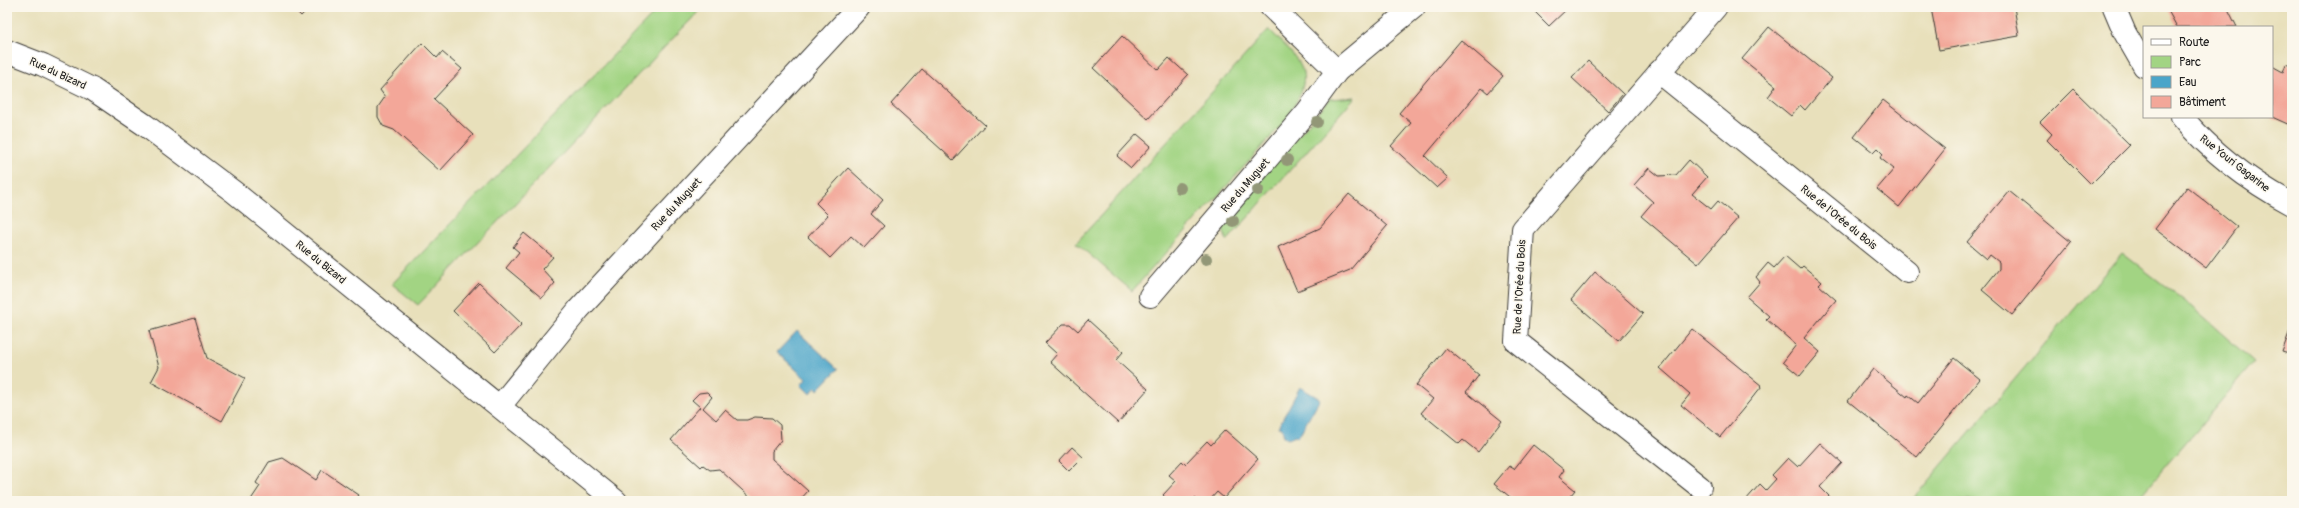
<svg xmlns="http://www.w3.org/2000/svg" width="2299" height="508" viewBox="0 0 2299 508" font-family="Pangolin,sans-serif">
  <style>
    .green { fill: #a2d483; stroke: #5f7850 }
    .water { fill: #4ba5c9; stroke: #346072 }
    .building { fill: #f3a799 }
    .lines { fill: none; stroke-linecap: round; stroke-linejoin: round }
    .minor-casing { stroke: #3b3934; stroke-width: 24 }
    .minor { stroke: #fff; stroke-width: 22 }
    .tree { fill: #929777 }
    .labels { text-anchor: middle; stroke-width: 3; stroke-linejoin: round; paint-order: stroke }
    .street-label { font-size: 11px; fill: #1c1c1c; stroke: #fbf7ec }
  </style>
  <rect width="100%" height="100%" fill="#fbf7ec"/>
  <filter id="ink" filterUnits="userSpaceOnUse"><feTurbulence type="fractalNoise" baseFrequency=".025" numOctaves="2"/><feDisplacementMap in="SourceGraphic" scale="8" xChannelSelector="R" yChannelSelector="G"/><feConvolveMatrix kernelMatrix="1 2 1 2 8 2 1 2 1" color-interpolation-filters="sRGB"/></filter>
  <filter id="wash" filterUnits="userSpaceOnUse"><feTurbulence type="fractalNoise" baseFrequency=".012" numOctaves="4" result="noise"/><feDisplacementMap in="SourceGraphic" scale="16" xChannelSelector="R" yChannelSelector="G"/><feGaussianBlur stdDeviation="0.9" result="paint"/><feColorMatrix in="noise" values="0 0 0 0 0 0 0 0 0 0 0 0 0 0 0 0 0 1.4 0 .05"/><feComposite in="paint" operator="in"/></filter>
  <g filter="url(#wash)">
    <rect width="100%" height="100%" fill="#e8e0bb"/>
    <g class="green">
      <path d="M660,7H703L418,305L392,284Z"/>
      <path d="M1269,29C1305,67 1317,72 1285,121L1132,291L1076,243Z"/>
      <path d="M1355,97L1227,241L1223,230L1226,218L1330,99Z"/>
      <path d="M2122,253L2186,302L2254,362L2136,501H1911Z"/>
    </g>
    <g class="water">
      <path d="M797,331L838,369L818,390L816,387L810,394L801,385L806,379L777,352Z"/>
      <path d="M1300,387L1320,399L1298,437L1295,435L1288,439L1284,437L1282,428L1278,427Z"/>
    </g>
    <g id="blocks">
      <g class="building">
        <path d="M292,7H310L301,16Z"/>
        <path d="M1530,7H1569L1549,26Z"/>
        <path d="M1940,7H2014L2019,36L1939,50L1931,8Z"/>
        <path d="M2166,7H2227L2237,27H2177Z"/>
        <path d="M1769,27L1832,78L1805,110L1800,105L1791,116L1768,97L1776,86L1742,59Z"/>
        <path d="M1122,36L1158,70L1169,58L1188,75L1148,119L1093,68Z"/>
        <path d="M1461,40L1503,76L1488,93L1482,88L1425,156L1448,178L1437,188L1391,146L1411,123L1399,113Z"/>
        <path d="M422,43L437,58L442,52L462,69L434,99L473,135L440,171L394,130L383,126L378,117V107L385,97L380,90Z"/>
        <path d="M1588,61L1623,94L1608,111L1572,78Z"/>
        <path d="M2286,64L2292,67V126L2272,117V66L2283,72Z"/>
        <path d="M922,69L985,125L953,160L891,104Z"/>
        <path d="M2073,89L2130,145L2091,184L2047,140L2052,134L2040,122Z"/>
        <path d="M1883,100L1945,149L1899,207L1877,189L1894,169L1880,158L1883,154L1877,148L1873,152L1854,137Z"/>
        <path d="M1137,134L1151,146L1131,168L1117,156Z"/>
        <path d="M1689,160L1707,177L1692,194L1711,209L1718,201L1738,218L1698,264L1641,216L1653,202L1634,185L1649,168L1659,176L1676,175Z"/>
        <path d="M848,168L883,200L871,214L884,226L864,248L851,236L830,258L808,237L828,215L816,203Z"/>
        <path d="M2187,187L2237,227L2206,268L2155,229Z"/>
        <path d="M2009,191L2071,242L2012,315L1982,290L1999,269V262L1990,255L1987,259L1967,242Z"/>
        <path d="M1349,194L1387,226L1350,270L1297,291L1278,247L1320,228Z"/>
        <path d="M524,233L553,257L542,269L555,283L542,298L506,268L519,252L513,247Z"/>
        <path d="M1785,256L1800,269L1803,266L1822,282L1819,285L1836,300L1804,338L1820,352L1800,376L1783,362L1796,345L1766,319L1769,316L1747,297L1760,282L1756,277L1768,263L1774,268Z"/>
        <path d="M1595,272L1643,314L1619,341L1571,300Z"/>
        <path d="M479,283L522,324L495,352L453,311Z"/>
        <path d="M195,318L207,358L245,378L222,421L151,382L159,367L149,331Z"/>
        <path d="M1088,320L1123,352L1116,360L1148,389L1118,423L1050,362L1057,354L1045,343L1063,324H1070L1078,331Z"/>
        <path d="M2292,325V355L2282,352Z"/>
        <path d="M1692,329L1762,386L1720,437L1681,405L1690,394L1660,368Z"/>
        <path d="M1446,348L1479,375L1466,392L1502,421L1478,452L1463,440L1459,444L1421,413L1433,399L1416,385Z"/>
        <path d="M1954,358L1980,379L1917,457L1848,401L1873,369L1907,397L1908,395L1918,403Z"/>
        <path d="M707,392L712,397L703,408L716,420L725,410L737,420H747L755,417L772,418L780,425L781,440L772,451V459L808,491L799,501H759L757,499L754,501L719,469L710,470L703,465L701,467L671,440L700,407L692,400L699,393Z"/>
        <path d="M1225,430L1258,459L1224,498L1217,492L1209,501H1198L1195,498L1193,501H1169L1163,495L1176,481L1169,475L1182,461L1185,464L1207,441L1211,445Z"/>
        <path d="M1820,443L1842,463L1820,487L1833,500L1832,501H1745L1760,484L1766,490L1776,479L1772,475L1788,458L1798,467Z"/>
        <path d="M1533,445L1564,470L1559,477L1575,490L1566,501H1515L1494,484L1509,466L1514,469Z"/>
        <path d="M1072,447L1083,457L1069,471L1059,461Z"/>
        <path d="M283,458L316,480L322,470L359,495L355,501H250L260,486L256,483L269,462Z"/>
      </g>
    </g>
  </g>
  <g filter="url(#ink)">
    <use href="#blocks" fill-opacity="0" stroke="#3b3934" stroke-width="1"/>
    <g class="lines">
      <defs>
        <g id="minor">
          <path d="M2114,7L2125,33L2144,66"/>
          <path d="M7,51L43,65L92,89L145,125L234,192L616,501"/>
          <path d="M1337,71L1414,7"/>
          <path d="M1659,72L1907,272"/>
          <path d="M2182,117C2211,152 2251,182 2292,204"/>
          <path d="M1150,296L1307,112L1337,71L1271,7"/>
          <path d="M500,406L579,309L859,7"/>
          <path d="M1700,487L1516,341L1523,229L1716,7"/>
        </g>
      </defs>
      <use href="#minor" class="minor-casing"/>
      <use href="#minor" class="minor"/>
    </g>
    <g class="tree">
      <circle cx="1317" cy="122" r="6"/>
      <circle cx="1287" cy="160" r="6"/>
      <circle cx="1180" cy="188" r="6"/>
      <circle cx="1258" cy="190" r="6"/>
      <circle cx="1233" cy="221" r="6"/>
      <circle cx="1206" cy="259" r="6"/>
    </g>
  </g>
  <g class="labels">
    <g class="street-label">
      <text transform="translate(58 73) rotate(25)" y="4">Rue du Bizard</text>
      <text transform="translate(2235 163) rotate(38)" y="4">Rue Youri Gagarine</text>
      <text transform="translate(1245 185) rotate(-49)" y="4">Rue du Muguet</text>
      <text transform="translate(676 204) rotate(-47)" y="4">Rue du Muguet</text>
      <text transform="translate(1839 217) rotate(39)" y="4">Rue de l'Orée du Bois</text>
      <text transform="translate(321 262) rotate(39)" y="4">Rue du Bizard</text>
      <text transform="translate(1519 287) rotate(-87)" y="4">Rue de l'Orée du Bois</text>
    </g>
  </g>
  <rect width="2299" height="508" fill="none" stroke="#fbf7ec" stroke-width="24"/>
  <rect x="2143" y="26" width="130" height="92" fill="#fbf7ec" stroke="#a29f99"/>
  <rect x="2151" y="39" width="20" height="6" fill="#ffffff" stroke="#a29f99"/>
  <text x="2179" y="46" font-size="12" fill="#1c1c1c">Route</text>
  <rect x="2151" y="56" width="20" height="12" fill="#a2d483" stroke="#a29f99"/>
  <text x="2179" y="66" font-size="12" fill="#1c1c1c">Parc</text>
  <rect x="2151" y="76" width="20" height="12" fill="#4ba5c9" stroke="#a29f99"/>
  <text x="2179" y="86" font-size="12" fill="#1c1c1c">Eau</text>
  <rect x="2151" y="96" width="20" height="12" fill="#f3a799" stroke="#a29f99"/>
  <text x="2179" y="106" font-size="12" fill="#1c1c1c">Bâtiment</text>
</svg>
